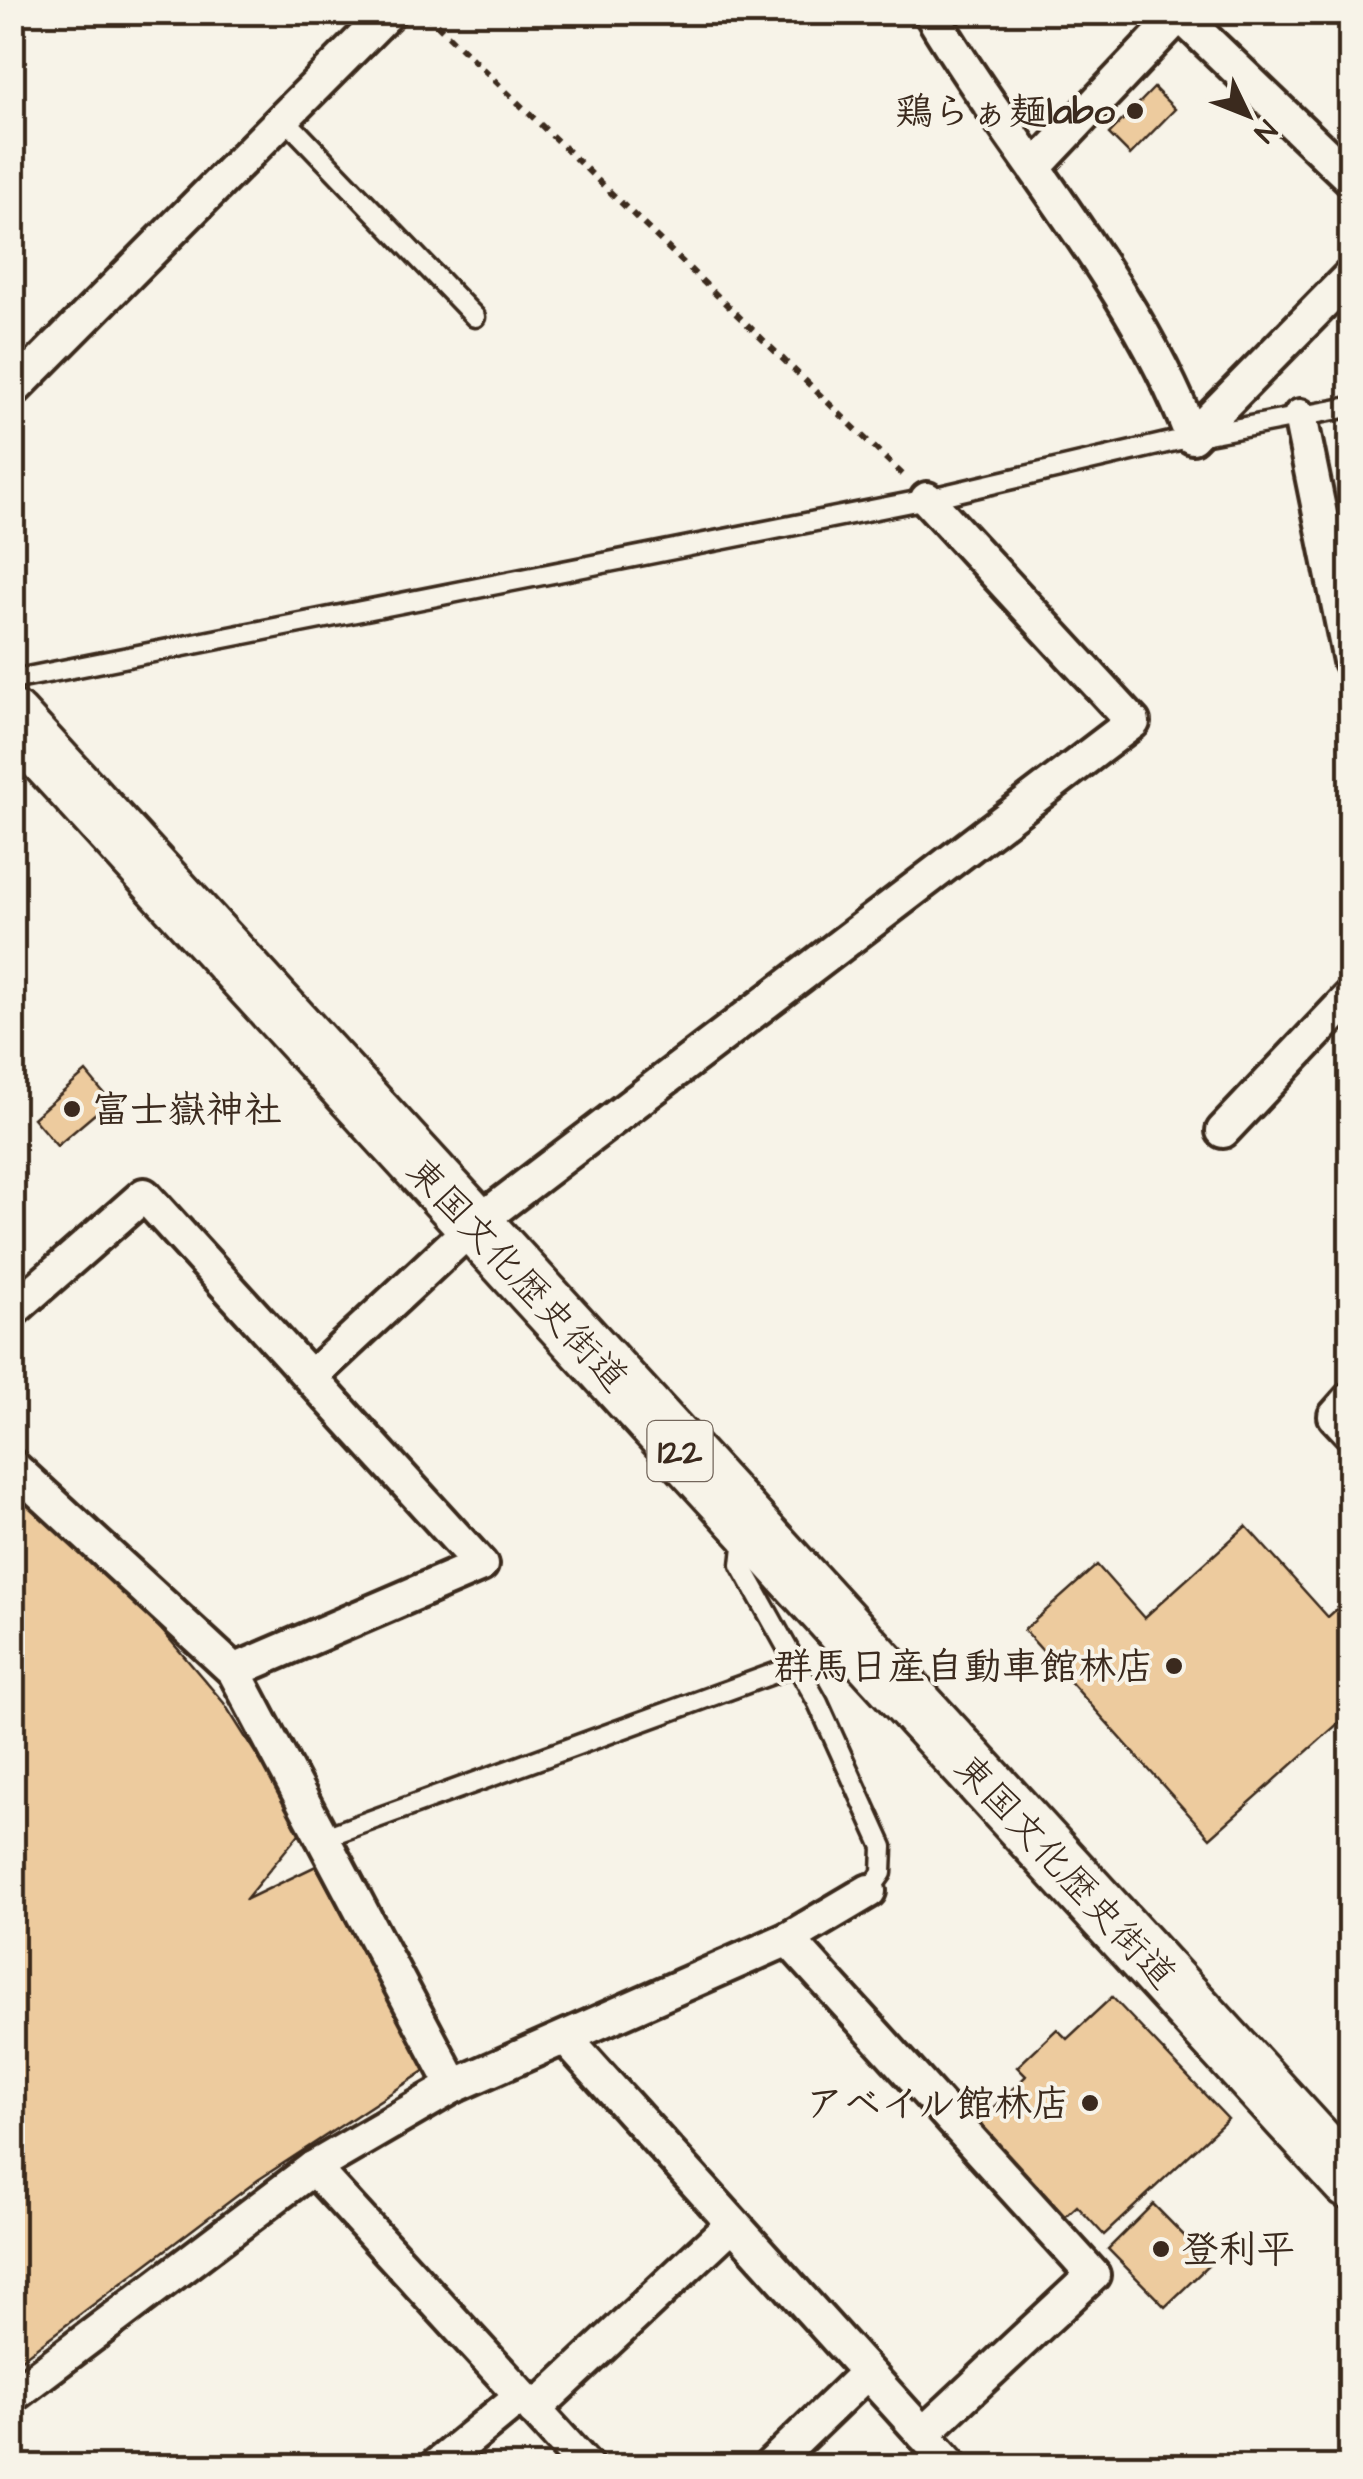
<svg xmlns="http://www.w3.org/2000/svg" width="1363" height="2479" viewBox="0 0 1363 2479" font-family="'Architects Daughter','Klee One',sans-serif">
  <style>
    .building { fill: #edcb9e; stroke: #3b2a1e; stroke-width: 2.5 }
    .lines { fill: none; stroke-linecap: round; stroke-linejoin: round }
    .service-casing { stroke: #3b2a1e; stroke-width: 25 }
    .minor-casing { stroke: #3b2a1e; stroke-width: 40 }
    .trunk-casing { stroke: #3b2a1e; stroke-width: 62 }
    .path { stroke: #3b2a1e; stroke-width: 6; stroke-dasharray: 8 8; stroke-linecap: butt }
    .service { stroke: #f7f3e8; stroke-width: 18 }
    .minor { stroke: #f7f3e8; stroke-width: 32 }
    .trunk { stroke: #f7f3e8; stroke-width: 55 }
    .poi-dot { fill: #3b2a1e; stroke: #f7f3e8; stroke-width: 4 }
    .labels { text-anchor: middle; stroke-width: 8; stroke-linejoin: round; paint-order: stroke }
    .shield { fill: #f7f3e8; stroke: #73665b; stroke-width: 2.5 }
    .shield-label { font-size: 35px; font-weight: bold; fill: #3b2a1e }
    .poi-label { font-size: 38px; font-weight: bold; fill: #3b2a1e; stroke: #f7f3e8; text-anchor: end }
    .street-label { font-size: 38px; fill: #3b2a1e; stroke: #f7f3e8 }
  </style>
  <rect width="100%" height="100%" fill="#f7f3e8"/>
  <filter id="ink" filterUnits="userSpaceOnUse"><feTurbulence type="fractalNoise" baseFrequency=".01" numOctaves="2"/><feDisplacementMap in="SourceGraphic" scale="20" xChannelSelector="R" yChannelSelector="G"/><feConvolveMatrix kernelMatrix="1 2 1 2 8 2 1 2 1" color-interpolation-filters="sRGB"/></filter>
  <g filter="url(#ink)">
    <g class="building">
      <path d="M1154,88L1175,109L1130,155L1109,134Z"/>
      <path d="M86,1072L110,1101L57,1146L33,1118Z"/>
      <path d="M12,1492L135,1599L224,1703L303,1829L245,1900L316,1866L426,2070L258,2180L12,2366Z"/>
      <path d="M1246,1526L1328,1617L1350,1597V1713L1210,1838L1024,1630L1097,1565L1144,1618Z"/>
      <path d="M1112,1997L1228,2119L1104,2235L1077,2206L1065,2217L977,2123L1026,2076L1017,2067L1057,2029L1067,2039Z"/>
      <path d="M1153,2204L1211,2263L1165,2307L1108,2249Z"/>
    </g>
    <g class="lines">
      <defs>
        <g id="service">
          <path d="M284,118L475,317"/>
          <path d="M12,680L927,499L1192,437L1350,407"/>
          <path d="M744,1537L741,1565L818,1703L883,1847L882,1873L869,1891"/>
          <path d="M325,1837L797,1665"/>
        </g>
        <g id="minor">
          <path d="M930,12C1015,155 1132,280 1192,437L1350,276"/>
          <path d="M1177,12L1350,178"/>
          <path d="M1037,165L1182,12"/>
          <path d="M12,391L389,12"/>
          <path d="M1300,416L1350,661"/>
          <path d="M1223,1131L1350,997"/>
          <path d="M12,1311L144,1195L481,1565L234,1671"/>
          <path d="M311,1377L473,1226L1133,722L927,499"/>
          <path d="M1350,1399L1335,1416L1350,1432"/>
          <path d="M12,1466L234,1671L454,2086"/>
          <path d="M788,1939L1093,2275L923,2434"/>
          <path d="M567,2040L952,2466"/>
          <path d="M313,2168L586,2466"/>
          <path d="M12,2396L313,2168L454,2086L788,1939L869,1891"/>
          <path d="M534,2410L731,2225"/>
          <path d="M436,2466L521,2396"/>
          <path d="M770,2466L866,2373"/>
        </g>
        <path id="trunk" d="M12,719L1350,2181"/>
      </defs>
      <use href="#service" class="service-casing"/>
      <use href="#minor" class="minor-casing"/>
      <use href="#trunk" class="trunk-casing"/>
      <path class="path" d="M425,13L905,477"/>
      <use href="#service" class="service"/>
      <use href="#minor" class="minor"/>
      <use href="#trunk" class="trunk"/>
    </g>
  </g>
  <g class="poi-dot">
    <circle cx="1135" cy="111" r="10"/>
    <circle cx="72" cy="1109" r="10"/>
    <circle cx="1174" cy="1666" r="10"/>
    <circle cx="1090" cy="2103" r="10"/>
    <circle cx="1161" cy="2249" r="10"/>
  </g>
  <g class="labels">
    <rect class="shield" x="647.5" y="1421" width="65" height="60" rx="8"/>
    <g class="shield-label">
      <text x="680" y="1463">122</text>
    </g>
    <g class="poi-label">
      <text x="1115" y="124">鶏らぁ麺labo</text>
      <text x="92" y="1122" text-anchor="start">富士嶽神社</text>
      <text x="1154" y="1679">群馬日産自動車館林店</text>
      <text x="1070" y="2116">アベイル館林店</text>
      <text x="1181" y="2262" text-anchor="start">登利平</text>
    </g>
    <g class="street-label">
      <text transform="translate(518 1274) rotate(47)" y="13">東国文化歴史街道</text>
      <text transform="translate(1066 1871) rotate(47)" y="13">東国文化歴史街道</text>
    </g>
  </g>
  <rect width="1363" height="2479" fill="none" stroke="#f7f3e8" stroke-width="50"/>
  <rect x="25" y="25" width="1313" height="2429" fill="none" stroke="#3b2a1e" stroke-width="4" filter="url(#ink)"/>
  <g transform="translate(1248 115) rotate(133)" stroke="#f7f3e8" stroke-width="8" paint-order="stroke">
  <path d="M0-8L18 38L0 25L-18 38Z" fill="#3b2a1e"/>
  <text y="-15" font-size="28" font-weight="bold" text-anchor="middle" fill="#3b2a1e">N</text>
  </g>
</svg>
